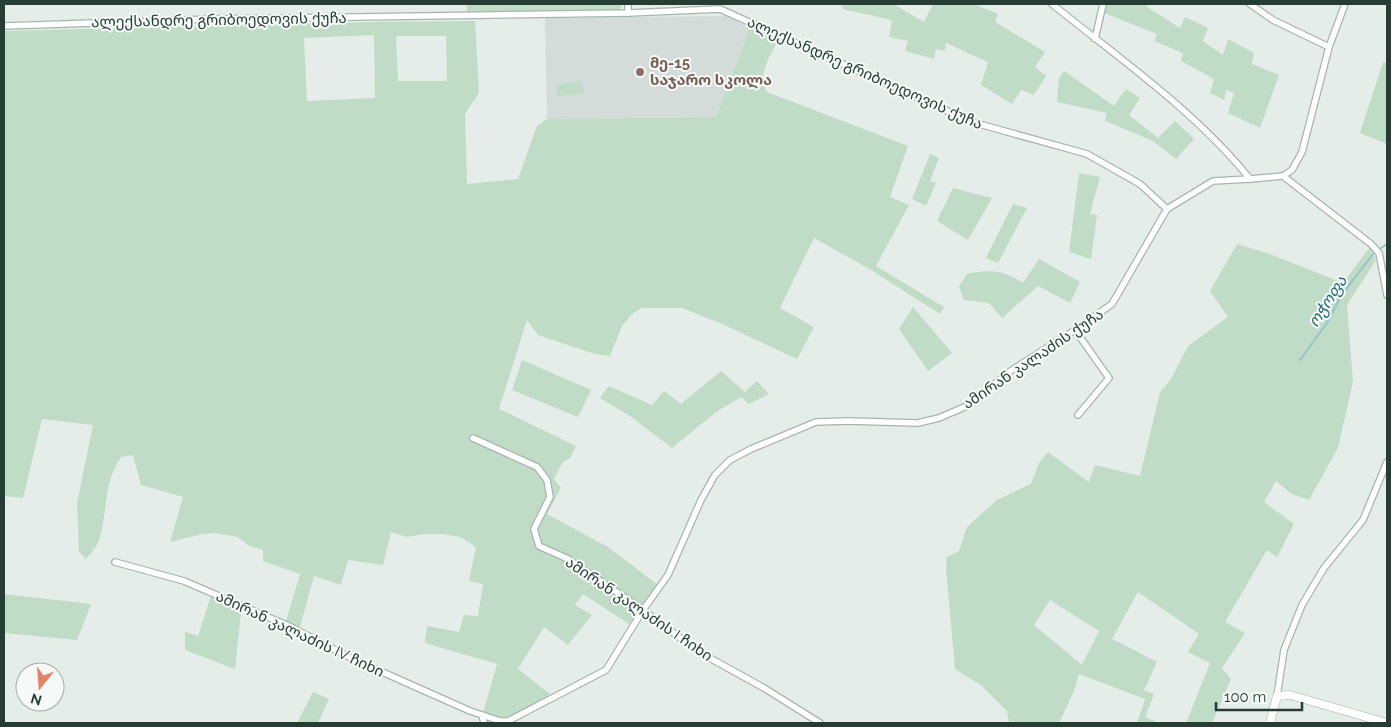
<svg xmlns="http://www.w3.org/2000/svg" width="1391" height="727" viewBox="0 0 1391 727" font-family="Raleway,'Noto Sans Georgian',sans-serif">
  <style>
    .built { fill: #d3dcd8 }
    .green { fill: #c0dcc6; fill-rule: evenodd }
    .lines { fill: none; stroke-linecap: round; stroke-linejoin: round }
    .stream { stroke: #92c6cc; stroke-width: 2 }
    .minor-casing { stroke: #a8b5af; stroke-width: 8 }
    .tertiary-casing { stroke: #a8b5af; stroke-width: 9 }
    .minor { stroke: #fff; stroke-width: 5.5 }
    .tertiary { stroke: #fff; stroke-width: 8 }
    .education-dot { fill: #8d6e63; stroke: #f5f9f7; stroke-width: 2 }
    .labels { text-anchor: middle; stroke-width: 4; stroke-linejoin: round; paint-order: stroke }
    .street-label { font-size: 15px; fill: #253d35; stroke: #f5f9f7 }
    .education-label { font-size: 15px; font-weight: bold; fill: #785e54; stroke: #f5f9f7; text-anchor: start }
    .water-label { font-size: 16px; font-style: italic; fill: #246a74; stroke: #f5f9f7 }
  </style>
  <rect width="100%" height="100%" fill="#e5ede9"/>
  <path class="built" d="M726,16L750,28L716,117L547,119L545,18Z"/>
  <g class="green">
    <path d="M467,4H623L620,10L467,12Z"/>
    <path d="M843,4H895V5L924,22L933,4H974L998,14L995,22L1045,52L1035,67L1046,76L1034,95L1021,90L1012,104L981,85L988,62L946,43L945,51L936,49L934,59L905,51L908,41L889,37L892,20L842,9Z"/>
    <path d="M1106,4H1147V7L1180,28L1185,17L1208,28L1203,41L1223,55L1228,39L1254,53L1252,64L1279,75L1260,128L1228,113L1234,93L1226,90L1224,100L1210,93L1214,79L1181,61L1183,53L1154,41L1157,34L1104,13Z"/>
    <path d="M475,21L479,93L465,114L467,184L518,179L537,126L547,119L716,117L750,28L778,40C770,57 757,73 767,92L908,146L890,197L909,205L876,266L944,307L940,314L871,270L814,238L780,308L814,327L797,359L720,323L682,308H642L632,314L622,326L610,356L595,354L538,335L527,320L499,409L576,446L570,458L562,463L554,479L561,488L547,514L608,547L658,585L629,624L583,594L575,605L592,615L568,645L544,627L518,669L550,694L517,714L503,719L483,713L497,664L425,643L427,626L459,632L464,615L478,616L483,584L469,581L476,547L460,537L444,534H424L407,537L391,532L383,565L348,560L341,585L314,576L300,627L286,621L300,574L263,561V550L248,545L238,537L215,533L202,534L170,542L183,497L141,485L133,455L121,457C103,482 108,512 99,540C97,547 91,553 86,559L79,552L77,503L93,425L42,419L23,498L4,496V31L372,22ZM374,35L375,98L307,101L304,38ZM396,36H446L447,81H398Z"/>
    <path d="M1383,62L1387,63V144L1360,133Z"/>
    <path d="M1064,71L1114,106L1126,89L1140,98L1129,115L1158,138L1175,121L1194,139L1176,159L1153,141L1105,121L1107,113L1057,102L1059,78Z"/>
    <path d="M582,81L584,93L558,96L557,84Z"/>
    <path d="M930,154L939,158L930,181L936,183L926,206L912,199Z"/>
    <path d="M1079,173L1100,177L1090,214L1097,215L1091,259L1069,252Z"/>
    <path d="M953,188L992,198L968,240L937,221Z"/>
    <path d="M1013,204L1027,208L998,263L986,258Z"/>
    <path d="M1237,244L1270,254L1343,283L1370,247L1376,260L1347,305L1353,382L1338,448L1309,500L1292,494L1276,481L1264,502L1294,524L1277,557L1267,550L1225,622L1245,633L1222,668L1231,679L1212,723H1186L1210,663L1188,652L1199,634L1138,592L1112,639L1157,662L1144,690L1154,694L1145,717L1159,723H1137L1145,699L1079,674L1074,691L1059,723H1009L1007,711L982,686L955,669L946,568L947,557L959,551L967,527L997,500L1031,484L1039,463L1048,452L1089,482L1095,465L1140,476L1160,392L1171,379L1188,346L1228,317L1210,291ZM1050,600L1099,631L1082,665L1034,625Z"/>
    <path d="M1039,259L1080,282L1070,303L1038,286L1002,318L989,303L964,300L959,286L967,274C989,269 1004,270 1023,283Z"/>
    <path d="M913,307L952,353L928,371L899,329Z"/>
    <path d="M522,360L591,390L578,417L512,390Z"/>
    <path d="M721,371L745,392L757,381L769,394L749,404L741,397L716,412L672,448L630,416L600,398L609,386L652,405L664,391L681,404Z"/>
    <path d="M4,594L91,604L77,640L4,633Z"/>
    <path d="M211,596L241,612L235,669L185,650V632L198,636Z"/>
    <path d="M313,692L329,699L318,723H297Z"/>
  </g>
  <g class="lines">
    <g class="stream">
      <path d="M1381,248L1387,244"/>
      <path d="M1300,360L1327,323L1341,296L1373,254"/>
    </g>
    <defs>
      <g id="minor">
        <path d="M628,4V13"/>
        <path d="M1052,4C1120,59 1195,111 1250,179"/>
        <path d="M1250,4L1273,20L1329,47"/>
        <path d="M4,26L213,19L628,13L720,9L972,122L1087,154L1140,184L1167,209"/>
        <path d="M1095,39L1103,4"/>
        <path d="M1283,176L1371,244L1379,253L1387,295"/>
        <path d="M1075,330L1109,378L1078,415"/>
        <path d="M473,438L537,467L547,480L550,497L534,529L539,546L568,559L643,610L699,652L764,688L820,723"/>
        <path d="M115,562L184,581L291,627L353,659L470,711L482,715L484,723"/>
        <path d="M1277,696L1284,650L1302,605L1324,568L1363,520L1387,462"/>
        <path d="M482,715L500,721"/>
        <path d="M497,723L500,721H508L606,670L643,610L668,575L701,500L715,475L730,460L751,449L816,422L848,421L918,423L939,418L969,405L1009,372L1075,330L1112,304L1167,209L1213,181L1250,179L1283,176L1292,170L1302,152L1329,47L1345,4"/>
      </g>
      <path id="tertiary" d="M1270,723L1277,696L1290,695L1387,723"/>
    </defs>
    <use href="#minor" class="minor-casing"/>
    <use href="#tertiary" class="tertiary-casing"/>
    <use href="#minor" class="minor"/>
    <use href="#tertiary" class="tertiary"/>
  </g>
  <circle class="education-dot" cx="640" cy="72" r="5"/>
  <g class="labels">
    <g class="street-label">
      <text transform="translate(219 20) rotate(-1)" y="5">ალექსანდრე გრიბოედოვის ქუჩა</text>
      <text transform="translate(865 73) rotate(24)" y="5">ალექსანდრე გრიბოედოვის ქუჩა</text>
      <text transform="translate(1033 359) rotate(-34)" y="5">ამირან კალაძის ქუჩა</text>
      <text transform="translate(639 609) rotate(34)" y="5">ამირან კალაძის I ჩიხი</text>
      <text transform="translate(300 634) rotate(25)" y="5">ამირან კალაძის IV ჩიხი</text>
    </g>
    <g class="education-label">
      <text x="650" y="68">მე-15<tspan x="650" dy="17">საჯარო სკოლა</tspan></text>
    </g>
    <g class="water-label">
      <text transform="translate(1327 301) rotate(-57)" y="6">ოჭოფა</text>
    </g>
  </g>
  <rect width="1391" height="727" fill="none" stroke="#253d35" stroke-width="10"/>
  <g transform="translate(40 687) rotate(197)"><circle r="24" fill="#f5f9f7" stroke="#a2aea9"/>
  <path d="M0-4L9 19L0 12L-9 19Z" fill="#e6826a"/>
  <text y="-8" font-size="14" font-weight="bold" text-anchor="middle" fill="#253d35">N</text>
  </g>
  <path d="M1216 702v8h86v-8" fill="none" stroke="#253d35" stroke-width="2.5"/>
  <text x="1224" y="702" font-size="15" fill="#253d35" stroke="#f5f9f7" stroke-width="4" paint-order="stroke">100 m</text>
</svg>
